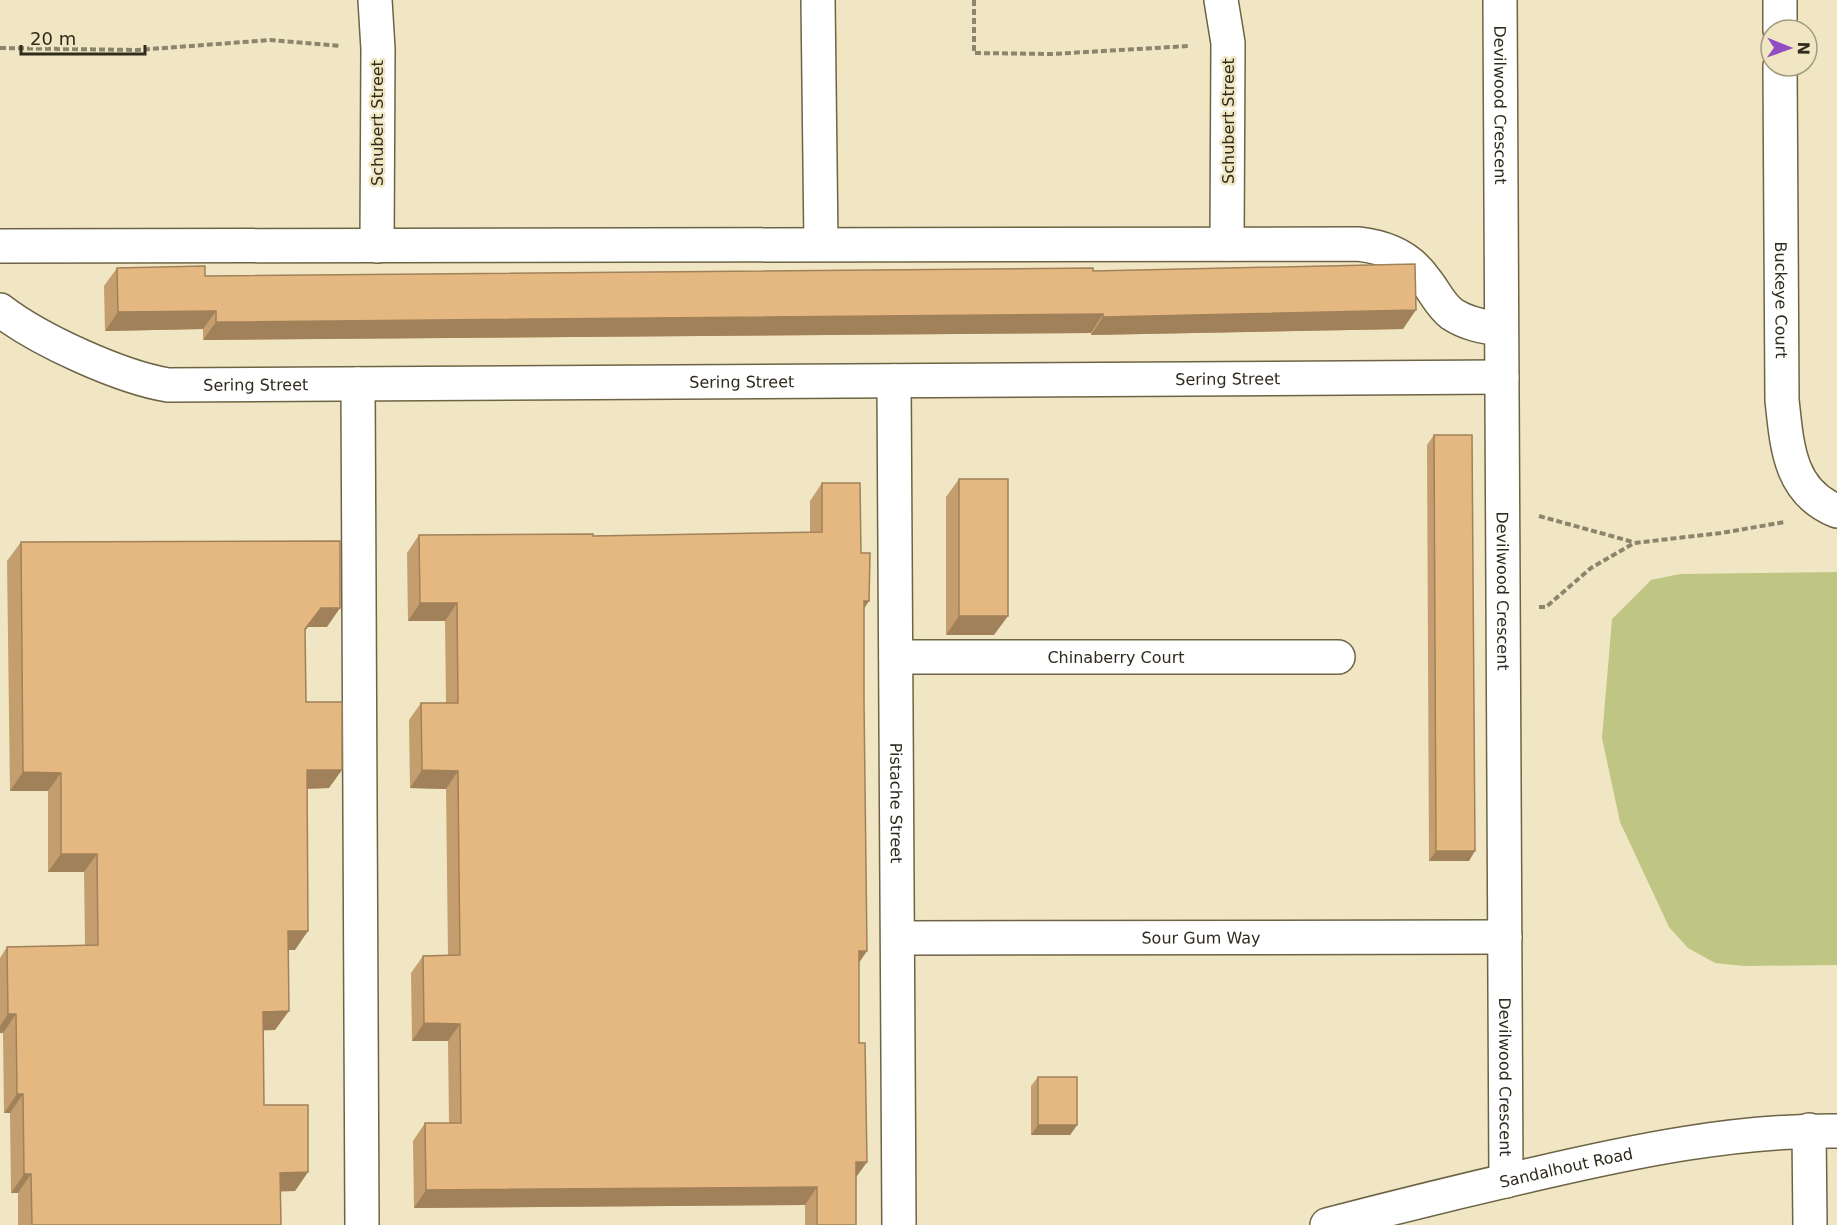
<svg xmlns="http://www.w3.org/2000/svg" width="1837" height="1225" viewBox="0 0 1837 1225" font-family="'DejaVu Sans',sans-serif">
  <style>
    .green { fill: #bfc684 }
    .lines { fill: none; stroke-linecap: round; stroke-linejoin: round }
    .street-casing { stroke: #6d6445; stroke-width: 36 }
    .path { stroke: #8c856d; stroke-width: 4; stroke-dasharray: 6 3; stroke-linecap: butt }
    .street { stroke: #fff; stroke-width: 33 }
    .wall { fill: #c59e6f }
    .shaded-wall { fill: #a0815a }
    .building { fill: #e5b881; stroke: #a0815a; stroke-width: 1.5 }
    .labels { text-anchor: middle; stroke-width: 5; stroke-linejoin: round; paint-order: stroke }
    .street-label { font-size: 16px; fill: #2f2b1d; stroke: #f0e6c3 }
  </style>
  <rect width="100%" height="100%" fill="#f0e6c3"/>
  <path class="green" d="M1837,572V965L1744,966L1715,963L1688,948L1669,927L1620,822L1602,738L1612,619L1651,580L1680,574Z"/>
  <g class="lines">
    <defs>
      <g id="street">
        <path d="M375,0L378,49L377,246"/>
        <path d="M818,0L821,244"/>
        <path d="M1221,0L1228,43L1227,244"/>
        <path id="s1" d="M1500,0L1506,1181"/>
        <path d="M1780,30V0"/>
        <path id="s2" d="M1780,66L1782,400C1787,446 1789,492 1837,511"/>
        <path d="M0,246L1358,244C1386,247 1410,257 1426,281C1435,292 1440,305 1452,314C1467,324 1484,327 1501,329"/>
        <path id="s3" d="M0,310C39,340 120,377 168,385L1502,377"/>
        <path id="s4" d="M894,381L899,1225"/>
        <path d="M358,384L362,1225"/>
        <path id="s5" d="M896,657H1338"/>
        <path id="s6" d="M898,938L1505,937"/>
        <path d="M1809,1130L1810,1225"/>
        <path id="s7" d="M1327,1225C1396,1207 1465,1190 1535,1174C1634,1151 1735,1130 1837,1131"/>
      </g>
    </defs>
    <use href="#street" class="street-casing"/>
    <g class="path">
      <path d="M974,0V53L1052,54L1189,46"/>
      <path d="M0,48L137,50L271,40L341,46"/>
      <path d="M1539,516L1633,542"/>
      <path d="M1539,607H1546L1591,568L1634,543L1721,533L1785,522"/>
    </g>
    <use href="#street" class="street"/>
  </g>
  <g class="wall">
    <path d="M117,268L205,276L1093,271L1403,329L1091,335V333L203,340V329L105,331L104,286Z"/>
    <path d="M1434,435L1469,861H1429L1427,445Z"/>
    <path d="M959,479L994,635H946V497Z"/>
    <path d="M822,483L861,553L864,608V701L867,951L859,963V1043L867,1162L856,1177V1225H805V1205L414,1208L413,1141L425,1123H449L448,1041H412L411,973L423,956L448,955L446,789L410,788L409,720L421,703H446L445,621H408L407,553L419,535L593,536L810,533V501Z"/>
    <path d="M21,542L327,627H308L305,630L306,702L329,788L307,789L295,950H288L275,1030H263L264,1105L308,1172L295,1191H280L281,1225H18V1193H11L10,1113H4L3,1033H0V958L7,947L85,945L84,872H48V791H10L7,561Z"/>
    <path d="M1038,1077L1077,1125L1070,1135H1031V1086Z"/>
  </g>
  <g class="shaded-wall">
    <path d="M1416,310L1403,329L1091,335L1103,317Z"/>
    <path d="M216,311L203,329L105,331L118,312Z"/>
    <path d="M1103,314L1091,333L203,340L216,322Z"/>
    <path d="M864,601H869L857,619Z"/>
    <path d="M420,603H457L445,621H408Z"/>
    <path d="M321,608H340L327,627H308L292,648Z"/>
    <path d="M959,616H1008L994,635H946Z"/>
    <path d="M307,770H342L329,788L294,789Z"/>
    <path d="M422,770L458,771L446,789L410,788Z"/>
    <path d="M23,772L61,773L48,791H10Z"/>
    <path d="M1436,851H1475L1469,861H1429Z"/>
    <path d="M61,854H97L84,872H48Z"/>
    <path d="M288,931H308L295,950H274Z"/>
    <path d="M859,951H867L854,969Z"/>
    <path d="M289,1011L275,1030L250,1031L263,1012Z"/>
    <path d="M8,1014H16L3,1033H0V1026Z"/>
    <path d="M424,1023L460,1024L448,1041H412Z"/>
    <path d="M17,1094H23L10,1113H4Z"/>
    <path d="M1038,1125H1077L1070,1135H1031Z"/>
    <path d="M856,1162H867L854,1180Z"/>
    <path d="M308,1172L295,1191L267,1192L280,1173Z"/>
    <path d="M24,1174H31L18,1193H11Z"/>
    <path d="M817,1187L805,1205L414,1208L426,1190Z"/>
  </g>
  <g class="building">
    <path d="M1415,264L1416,310L1103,317V314L216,322V311L118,312L117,268L205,266V276L1093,268V271Z"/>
    <path d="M1434,435H1472L1475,851H1436Z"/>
    <rect x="959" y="479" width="49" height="137"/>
    <path d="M822,483H860L861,553H870L869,601H864V701L867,951H859V1043H865L867,1162H856V1225H817V1187L426,1190L425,1123H461L460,1024L424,1023L423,956L460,955L459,872L458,771L422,770L421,703H458L457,603H420L419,535L593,534V536L822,532Z"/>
    <path d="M340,541V608H321L305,629L306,702H342V770H307L308,931H288L289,1011L263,1012L264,1105H308V1172L280,1173L281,1225H32L31,1174H24L23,1094H17L16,1014H8L7,947L98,945L97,854H61V773L23,772L21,542Z"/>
    <rect x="1038" y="1077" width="39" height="48"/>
  </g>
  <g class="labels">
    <g class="street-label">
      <text dy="6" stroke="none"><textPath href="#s1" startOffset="105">Devilwood Crescent</textPath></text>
      <text transform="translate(1228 121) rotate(-90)" y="6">Schubert Street</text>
      <text transform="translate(377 123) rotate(-90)" y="6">Schubert Street</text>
      <text dy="6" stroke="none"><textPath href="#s2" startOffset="234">Buckeye Court</textPath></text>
      <text dy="6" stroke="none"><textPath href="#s3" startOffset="1245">Sering Street</textPath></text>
      <text dy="6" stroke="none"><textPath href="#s3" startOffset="759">Sering Street</textPath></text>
      <text dy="6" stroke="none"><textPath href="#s3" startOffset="273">Sering Street</textPath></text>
      <text dy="6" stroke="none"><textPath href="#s1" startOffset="591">Devilwood Crescent</textPath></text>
      <text dy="6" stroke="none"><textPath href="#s5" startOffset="220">Chinaberry Court</textPath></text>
      <text dy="6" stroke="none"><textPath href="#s4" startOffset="422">Pistache Street</textPath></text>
      <text dy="6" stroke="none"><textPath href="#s6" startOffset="303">Sour Gum Way</textPath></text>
      <text dy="6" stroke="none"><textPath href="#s1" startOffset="1077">Devilwood Crescent</textPath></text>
      <text dy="6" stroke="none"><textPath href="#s7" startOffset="246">Sandalhout Road</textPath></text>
    </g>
  </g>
  <g transform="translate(1789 48) rotate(91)"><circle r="28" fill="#f0e6c3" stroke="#a39b81" stroke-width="1.5"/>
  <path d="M0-4.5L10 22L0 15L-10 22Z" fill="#914dc1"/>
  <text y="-9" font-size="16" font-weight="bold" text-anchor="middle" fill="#2f2b1d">N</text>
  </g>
  <path d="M21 45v9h124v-9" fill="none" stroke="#2f2b1d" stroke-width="3"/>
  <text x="30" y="45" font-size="18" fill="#2f2b1d" stroke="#f0e6c3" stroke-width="4.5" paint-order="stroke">20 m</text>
</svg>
